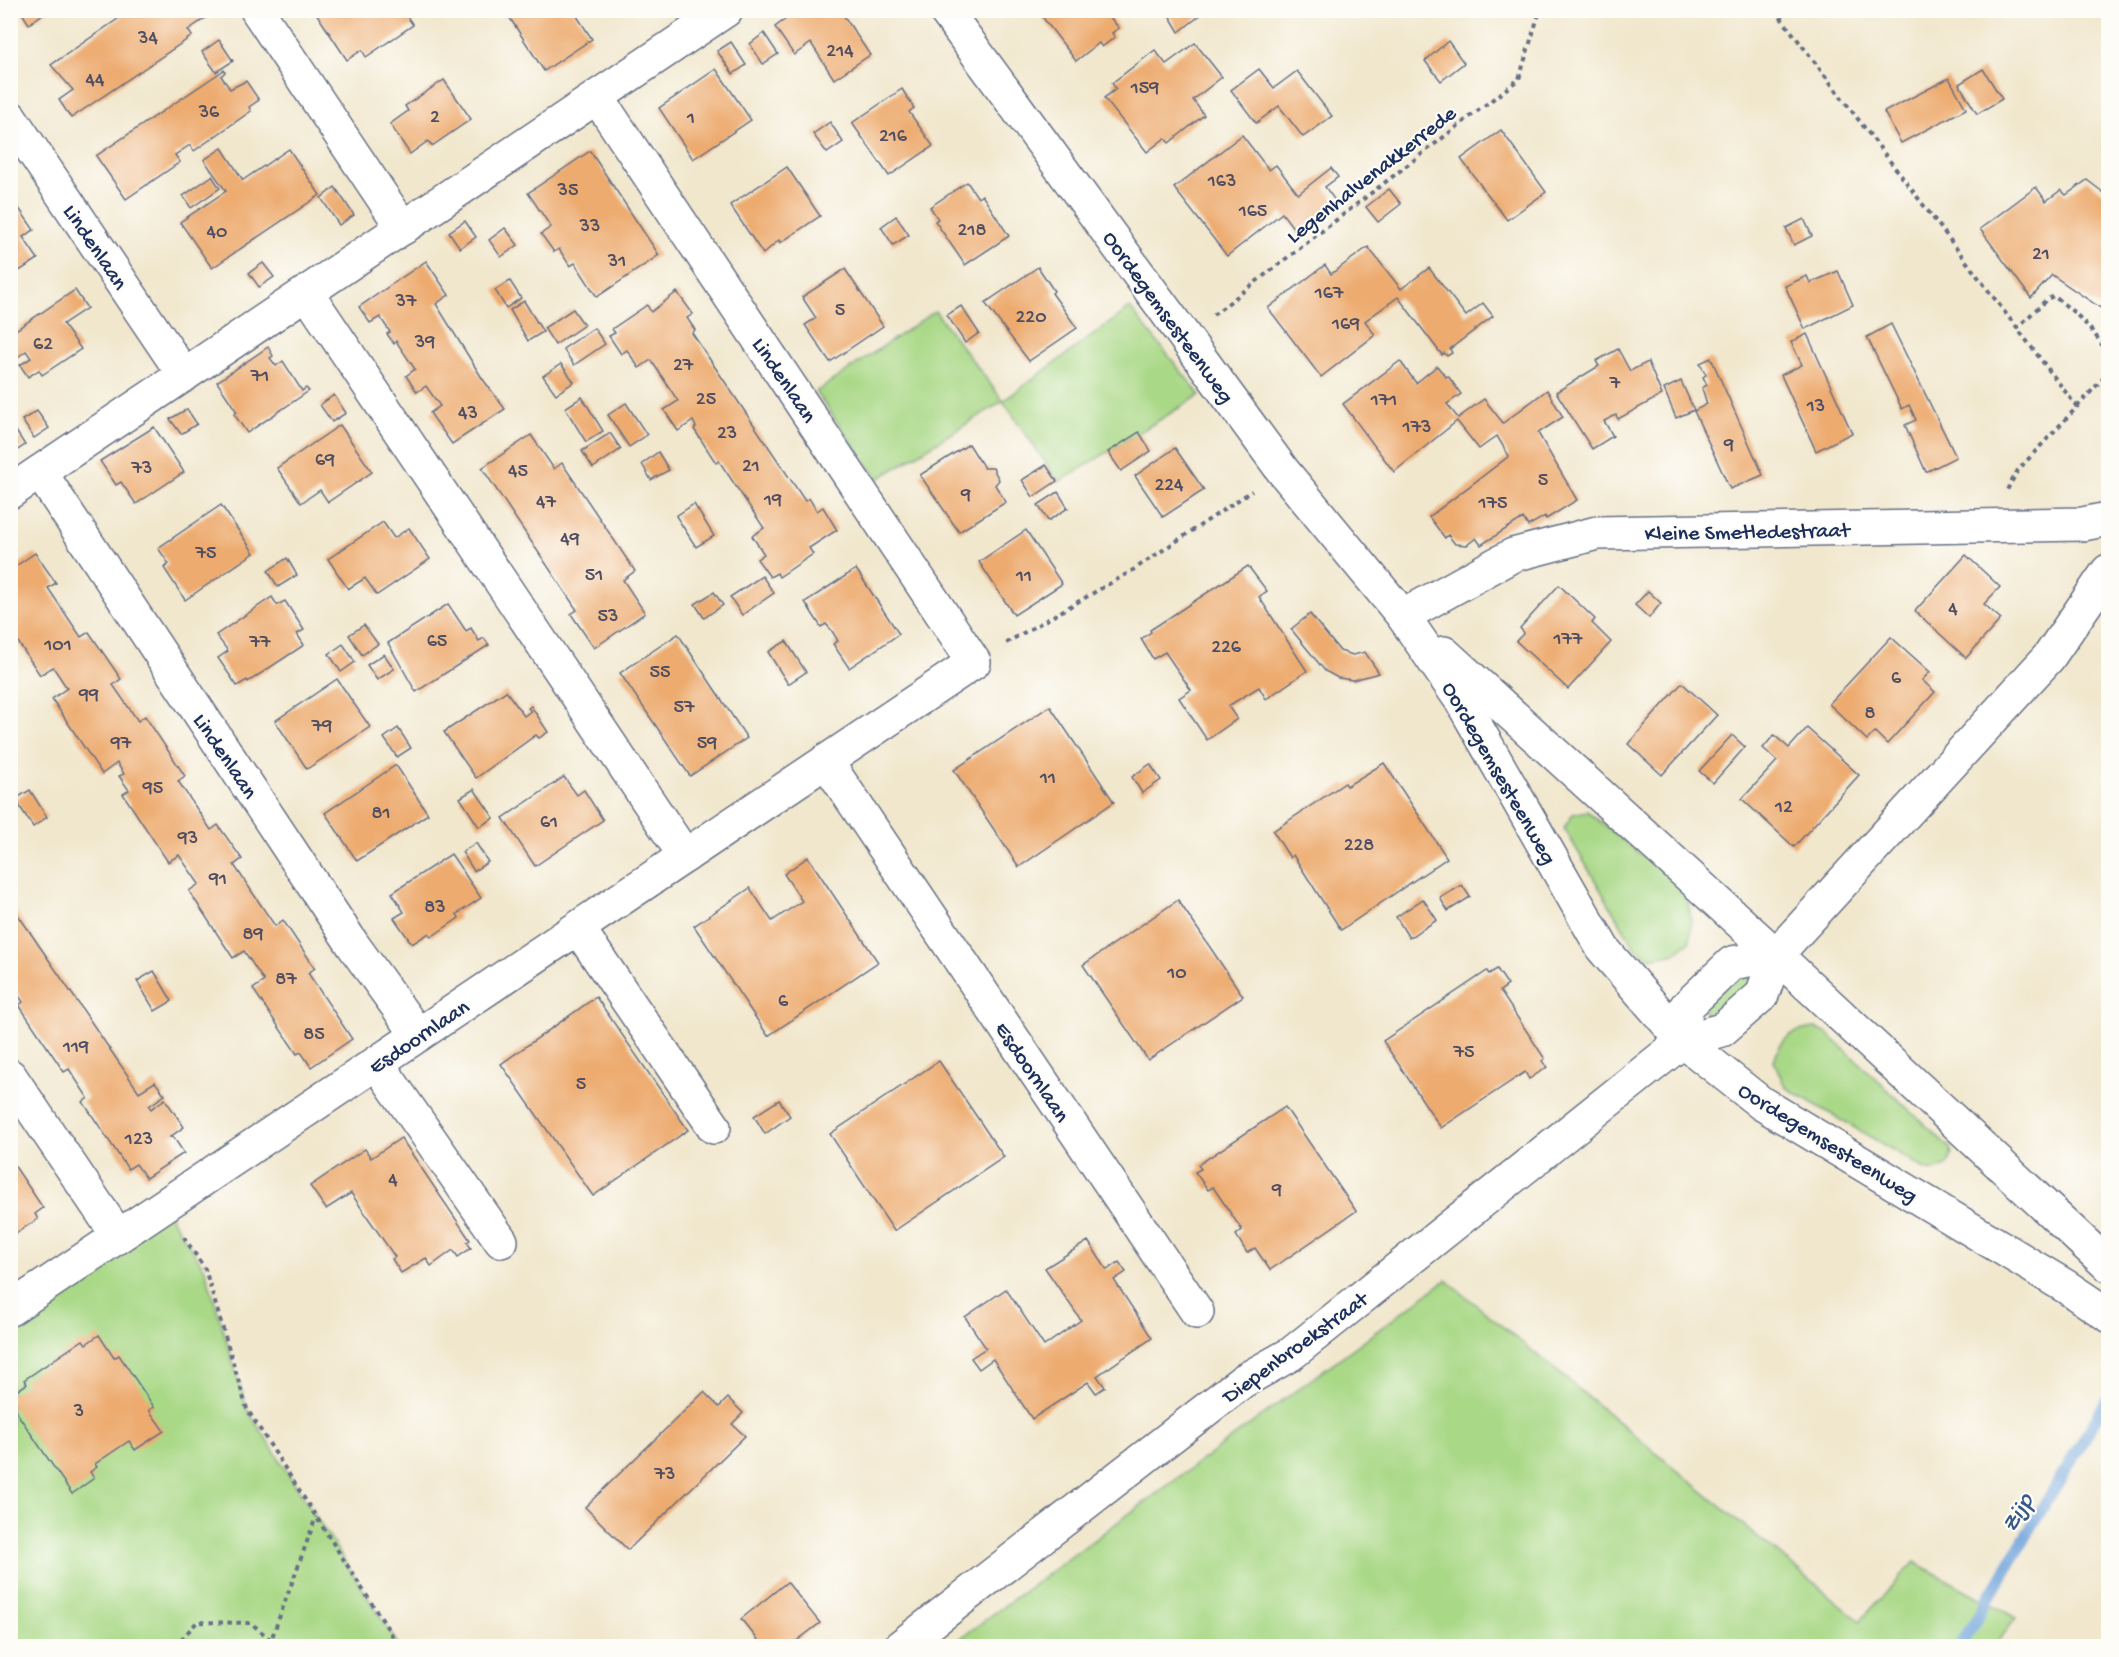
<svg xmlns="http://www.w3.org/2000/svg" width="2119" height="1657" viewBox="0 0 2119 1657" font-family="'Gochi Hand',sans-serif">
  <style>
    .green { fill: #a9d886; stroke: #628472; stroke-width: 1.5 }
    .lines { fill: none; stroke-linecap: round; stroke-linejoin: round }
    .stream { stroke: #6ea3db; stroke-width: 12 }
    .building { fill: #edab70 }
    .minor-casing { stroke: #666f85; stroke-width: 36 }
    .path { stroke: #666f85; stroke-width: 4; stroke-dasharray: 4.5 4.5; stroke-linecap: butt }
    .minor { stroke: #fff; stroke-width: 33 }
    .labels { text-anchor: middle; stroke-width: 4.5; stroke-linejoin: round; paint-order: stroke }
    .number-label { font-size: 20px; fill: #504e62 }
    .street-label { font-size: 22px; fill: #1b2f5e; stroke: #fdfcf7 }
    .water-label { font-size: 24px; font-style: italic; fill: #38588a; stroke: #fdfcf7 }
  </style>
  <rect width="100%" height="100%" fill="#fdfcf7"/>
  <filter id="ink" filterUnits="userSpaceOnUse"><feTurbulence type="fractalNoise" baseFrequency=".0167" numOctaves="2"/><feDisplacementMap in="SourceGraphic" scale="12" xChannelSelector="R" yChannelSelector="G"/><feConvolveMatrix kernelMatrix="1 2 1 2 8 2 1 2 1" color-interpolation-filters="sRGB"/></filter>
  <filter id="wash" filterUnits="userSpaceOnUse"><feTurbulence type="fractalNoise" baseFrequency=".008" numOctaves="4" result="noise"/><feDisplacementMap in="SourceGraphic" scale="24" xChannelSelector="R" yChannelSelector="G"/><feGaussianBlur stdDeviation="1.35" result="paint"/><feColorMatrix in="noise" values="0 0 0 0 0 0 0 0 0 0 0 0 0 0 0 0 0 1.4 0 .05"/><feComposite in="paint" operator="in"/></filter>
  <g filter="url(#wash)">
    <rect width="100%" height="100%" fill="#f1e7cd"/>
    <g class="green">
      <path d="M1130,308L1200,395L1059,482L1003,401L878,479L816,392L935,311L1003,401Z"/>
      <path d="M1587,811L1680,886C1691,903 1692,921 1690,941L1675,953L1650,958L1635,948L1564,828L1573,814Z"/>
      <path d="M1743,972L1750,978L1752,989L1713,1019L1706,1015L1702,1007Z"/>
      <path d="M1816,1028L1829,1035L1950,1148L1952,1155L1948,1165L1934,1171L1925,1169L1785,1087L1774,1061C1780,1038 1792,1030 1816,1028Z"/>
      <path d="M163,1206L205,1269L247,1409L399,1646H11V1309Z"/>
      <path d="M1446,1280L1860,1621L1915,1562L2016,1618L1995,1646H950Z"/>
    </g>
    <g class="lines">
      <path class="stream" d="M1960,1646L2108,1399"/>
    </g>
    <g id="blocks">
      <g class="building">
        <path d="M20,10H48L29,24Z"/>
        <path d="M131,10H203L207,17L188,30L192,36L71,118L59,100L73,90L51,65Z"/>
        <path d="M314,10H406L404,12L413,25L366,57L362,50L347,60Z"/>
        <path d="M508,10H573L592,39L544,71L506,12Z"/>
        <path d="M798,10H840L870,55L834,79L811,43L794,55L775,27Z"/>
        <path d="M1037,10H1115L1109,16L1119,28L1112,33L1115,37L1102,47L1099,43L1076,61Z"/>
        <path d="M1166,10H1207L1179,32Z"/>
        <path d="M764,33L778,54L763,64L750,44Z"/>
        <path d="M219,40L233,61L216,72L202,52Z"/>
        <path d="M1448,41L1464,63L1441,81L1425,61Z"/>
        <path d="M731,42L746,65L733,74L717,51Z"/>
        <path d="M1195,43L1222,77L1193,100L1204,115L1169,143L1165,138L1147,152L1104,98L1116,89L1112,83L1155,50L1166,64Z"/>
        <path d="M716,69L751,120L693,159L659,108Z"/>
        <path d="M1259,69L1274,88L1297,71L1332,116L1303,137L1279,106L1256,123L1231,90Z"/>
        <path d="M1983,69L2002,99L1977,114L1959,84Z"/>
        <path d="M224,70L225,72L221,76L230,89L246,81L259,100L249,107L251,111L194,151L190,145L175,155L180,162L126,199L96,156Z"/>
        <path d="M1949,78L1966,109L1901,143L1884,112Z"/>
        <path d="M444,80L471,119L432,146L428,141L410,154L390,124L408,111L405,106Z"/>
        <path d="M902,89L914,108L909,112L933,146L889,176L852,123Z"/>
        <path d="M830,122L843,142L827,153L813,134Z"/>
        <path d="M1501,130L1546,192L1507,220L1461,159Z"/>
        <path d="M1242,135L1269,170L1276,165L1298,194L1331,168L1338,177L1325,187L1337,203L1297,233L1282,213L1227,256L1174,188Z"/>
        <path d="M222,148L243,180L289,149L320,195L212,268L180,222L226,191L204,160Z"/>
        <path d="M590,151L659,255L597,297L575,263L570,266L559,249L554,252L541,234L551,227L528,193Z"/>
        <path d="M787,167L820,216L780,243L779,240L763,254L730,205Z"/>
        <path d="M212,176L220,188L191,208L183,196Z"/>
        <path d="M2087,180L2108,196V313L2052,275L2031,298L1980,229L2036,187L2046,201L2061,190L2066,195Z"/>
        <path d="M967,182L978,198L982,195L1009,236L965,265L935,221L938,219L930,207Z"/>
        <path d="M335,187L354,215L339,225L321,198Z"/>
        <path d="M1389,189L1401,204L1378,222L1366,207Z"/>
        <path d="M16,204L34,230L23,237L38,259L10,277V208Z"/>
        <path d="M896,216L909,235L893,245L881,227Z"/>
        <path d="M1804,219L1812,236L1794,245L1786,228Z"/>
        <path d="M465,221L476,237L460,248L449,232Z"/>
        <path d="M505,228L518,245L501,257L489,240Z"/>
        <path d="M1368,247L1401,289L1429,268L1466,316L1483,303L1493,316L1450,349L1452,353L1447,356L1444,353L1442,355L1398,297L1365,321L1375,335L1321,377L1268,308L1325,265L1331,274Z"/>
        <path d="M426,261L449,295L436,304L482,378L505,409L452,444L430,413L440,406L426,386L417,392L406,376L415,369L396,341L394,344L387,334L390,332L380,317L370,323L359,307Z"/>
        <path d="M263,263L274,277L259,287L249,273Z"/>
        <path d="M1038,267L1054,291L1052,293L1077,328L1029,361L985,303Z"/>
        <path d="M845,269L883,326L830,362L805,325L816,318L802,297Z"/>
        <path d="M1838,271L1853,305L1805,329L1785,286L1807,276L1810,283Z"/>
        <path d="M510,281L521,298L506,308L495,290Z"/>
        <path d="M75,290L87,308L63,324L81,349L42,375L39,370L28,377L20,365L31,358L26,351L14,360L10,355V334Z"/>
        <path d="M677,292L693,314L687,318L695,330L692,333L805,501L809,498L817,511L823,507L837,530L809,548L813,554L779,577L777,573L770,577L757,559L764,554L752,536L764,528L719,461L716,463L694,429L696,427L693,421L678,431L664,410L678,401L651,360L639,368L627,350L621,354L609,336L615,333L612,329L647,305L651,312Z"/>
        <path d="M524,301L543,332L528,341L510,310Z"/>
        <path d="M961,306L979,333L965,343L947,315Z"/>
        <path d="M573,309L584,325L555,345L544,328Z"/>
        <path d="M1891,324L1956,457L1926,472L1905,425L1916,420L1909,405L1902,409L1867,337Z"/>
        <path d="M594,328L605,344L574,365L563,349Z"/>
        <path d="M1807,334L1852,433L1816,451L1781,375L1802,365L1791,342Z"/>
        <path d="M268,347L273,356L270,358L276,366L283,361L302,391L306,388L309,391L247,433L234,414L237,412L217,382Z"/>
        <path d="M1618,349L1630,371L1648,362L1662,395L1618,419L1616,415L1604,421L1613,436L1592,449L1556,392L1599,366L1596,361Z"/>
        <path d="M1711,358L1763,475L1730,489L1694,411L1707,404L1702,388L1707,385L1703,377L1706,375L1700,363Z"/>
        <path d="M1400,361L1416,383L1437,366L1446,377L1448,376L1461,394L1447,404L1458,418L1484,399L1503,423L1547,390L1563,417L1538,433L1577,500L1546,519L1545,516L1528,526L1523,518L1481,545L1476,538L1467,545L1455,544L1448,535L1445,538L1429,517L1509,456L1497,436L1479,449L1457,421L1394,472L1343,404Z"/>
        <path d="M561,364L574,382L556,394L543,376Z"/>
        <path d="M1681,381L1694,410L1676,418L1664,389Z"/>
        <path d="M334,395L346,413L332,422L320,405Z"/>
        <path d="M582,397L603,431L586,442L565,408Z"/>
        <path d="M626,403L647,435L629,447L608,415Z"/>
        <path d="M187,409L197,424L181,434L170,419Z"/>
        <path d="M37,411L49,428L34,438L22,420Z"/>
        <path d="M340,425L372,472L328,502L320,490L301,503L277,468Z"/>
        <path d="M154,427L184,472L136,504L121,482L116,485L100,461Z"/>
        <path d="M16,431L25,445L10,455V435Z"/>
        <path d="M1139,432L1151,451L1121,471L1108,452Z"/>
        <path d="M610,433L621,449L593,468L582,451Z"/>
        <path d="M531,435L554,469L562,463L635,571L623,580L645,613L594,648L571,614L577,610L482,468Z"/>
        <path d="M969,444L984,468H993L999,480L995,485L1006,502L959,532L920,475Z"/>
        <path d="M1175,448L1204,490L1163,517L1135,476Z"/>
        <path d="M658,452L669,470L651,480L642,464Z"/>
        <path d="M1046,465L1057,481L1033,497L1022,480Z"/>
        <path d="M1058,492L1068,508L1048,521L1038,505Z"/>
        <path d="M694,504L714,536L696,547L676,516Z"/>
        <path d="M221,505L254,553L185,600L164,568L169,564L158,548Z"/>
        <path d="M383,522L394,538L409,528L430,559L377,595L365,578L348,589L328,559Z"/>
        <path d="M1026,530L1062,584L1014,615L979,562Z"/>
        <path d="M35,553L56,583L48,588L81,637L89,632L121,679L113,685L138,721L145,716L185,776L178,781L211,830L218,825L242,859L234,865L275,926L283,920L315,968L308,973L352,1039L311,1067L301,1052L297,1054L253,989L264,981L244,951L233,958L189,891L199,884L179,855L168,862L123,794L129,790L119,776L124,774L117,763L102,774L52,699L67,688L53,667L40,675L10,630V570Z"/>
        <path d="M1966,555L2000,587L1984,604L2001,619L1966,658L1915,611Z"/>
        <path d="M287,558L297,575L278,587L268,571Z"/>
        <path d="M1248,566L1267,591L1259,597L1307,671L1266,699L1259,687L1228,706L1237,719L1207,740L1179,698L1191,690L1165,652L1153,659L1141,639L1151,632L1150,630Z"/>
        <path d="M856,569L899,634L849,668L833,644L838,641L832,631L826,624L821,627L805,602Z"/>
        <path d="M762,576L774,593L742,615L730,597Z"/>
        <path d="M1559,585L1595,619L1592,623L1611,642L1568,689L1516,641L1524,633L1520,628Z"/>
        <path d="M1648,591L1661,603L1649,618L1635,605Z"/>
        <path d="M714,592L723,605L704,618L695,604Z"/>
        <path d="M272,597L277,605L285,601L304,630L297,634L304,645L248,682L247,680L237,686L218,658L228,651L216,635Z"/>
        <path d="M448,604L466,631L471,628L479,641L484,638L489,645L416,692L388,643Z"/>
        <path d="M1310,614L1340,651L1353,655L1365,652L1379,673L1353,680L1338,678L1325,671L1291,629Z"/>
        <path d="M364,625L378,644L362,655L349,635Z"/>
        <path d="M678,634L747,738L690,776L620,673Z"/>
        <path d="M1891,637L1930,672L1922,680L1935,692L1887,744L1875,732L1867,740L1829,704Z"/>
        <path d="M786,641L806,672L788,684L768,652Z"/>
        <path d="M343,644L355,662L341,672L329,654Z"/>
        <path d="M384,654L394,669L377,680L367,665Z"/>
        <path d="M337,679L370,727L307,769L275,721Z"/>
        <path d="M1682,683L1717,715L1662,775L1628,744Z"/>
        <path d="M506,691L524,716L531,711L528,708L531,706L548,732L539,738L536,735L476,778L444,732Z"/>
        <path d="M1050,706L1114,802L1019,867L954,770Z"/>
        <path d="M398,728L411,748L397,757L384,738Z"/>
        <path d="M1807,728L1859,775L1794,847L1742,799L1777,761L1763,748L1774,735L1789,748Z"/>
        <path d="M1732,735L1745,747L1713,783L1699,771Z"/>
        <path d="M1384,763L1447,858L1341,930L1293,855L1290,858L1273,831L1345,783L1347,786Z"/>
        <path d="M1150,764L1161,780L1142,793L1132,777Z"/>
        <path d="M396,765L428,814L357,861L325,813Z"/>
        <path d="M564,777L577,795L584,790L603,820L535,866L503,818Z"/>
        <path d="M474,789L494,818L479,827L460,798Z"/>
        <path d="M30,790L47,817L33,827L15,799Z"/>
        <path d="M476,843L488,862L474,871L462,852Z"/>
        <path d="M451,854L481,898L457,914L459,918L431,937L429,933L412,944L394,918L404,912L392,893Z"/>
        <path d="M808,857L878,962L768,1036L694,926L750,888L772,921L802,901L784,874Z"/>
        <path d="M1462,885L1470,897L1448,911L1440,898Z"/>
        <path d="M1423,899L1437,920L1409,938L1396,917Z"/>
        <path d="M1178,900L1243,996L1148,1060L1083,965Z"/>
        <path d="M10,903L139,1092L155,1082L165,1095L149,1106L151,1109L165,1099L184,1127L170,1137L174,1138L184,1153L146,1178L136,1164L128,1169L83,1102L88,1098L69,1069L64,1072L19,1005L23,1002L10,983Z"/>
        <path d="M1497,969L1508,985L1500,991L1545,1059L1542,1061L1547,1067L1529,1079L1525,1072L1441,1128L1383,1041L1487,971L1489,974Z"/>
        <path d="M154,971L172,1001L155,1011L137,981Z"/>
        <path d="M596,997L688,1130L593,1196L501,1064Z"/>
        <path d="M939,1061L1004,1157L894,1231L830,1134Z"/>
        <path d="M779,1100L790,1116L765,1134L754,1116Z"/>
        <path d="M1285,1107L1356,1211L1270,1270L1255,1248L1247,1253L1236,1235L1242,1230L1213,1187L1208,1190L1195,1172L1201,1169L1198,1165Z"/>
        <path d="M401,1138L470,1240L467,1242L471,1248L458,1257L453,1250L431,1266L426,1258L401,1273L392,1259L395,1257L351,1193L326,1209L310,1186L365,1149L371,1158Z"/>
        <path d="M10,1159L43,1208L35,1214L38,1219L10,1237Z"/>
        <path d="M1088,1241L1107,1270L1119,1262L1126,1272L1114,1280L1152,1338L1097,1376L1105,1387L1096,1393L1088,1382L1032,1419L993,1359L979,1369L971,1358L986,1348L965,1317L1006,1289L1044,1346L1081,1320L1045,1268Z"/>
        <path d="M99,1335L114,1358L119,1355L154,1407L149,1410L164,1431L135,1450L129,1441L95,1464L97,1467L90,1472L94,1478L72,1494L10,1403V1395L27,1384L24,1380L83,1340L86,1344Z"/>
        <path d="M704,1392L719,1407L728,1398L743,1413L732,1424L745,1436L628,1550L585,1507Z"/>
        <path d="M787,1582L820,1623L790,1646H763L741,1619Z"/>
      </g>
    </g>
  </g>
  <g filter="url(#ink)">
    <use href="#blocks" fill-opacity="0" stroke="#666f85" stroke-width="1.5"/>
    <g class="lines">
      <defs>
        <g id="minor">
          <path d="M257,10L403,228"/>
          <path d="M945,10L1283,471L1403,616L1461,700L1603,949L1683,1041L1761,1103L2065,1286L2108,1315"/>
          <path d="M10,117L184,375"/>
          <path d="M307,293L685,856"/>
          <path d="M40,472L353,945L418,1035"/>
          <path d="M10,492L726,10"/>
          <path d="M1403,616L1513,555L1597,533L2083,524L2108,519"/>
          <path d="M1444,653L1776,955L2108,1265"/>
          <path d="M826,761L1197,1312"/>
          <path d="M578,928L714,1127"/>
          <path d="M1683,1041L1686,1007L1732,963L1776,955"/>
          <path d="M377,1063L501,1241"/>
          <path d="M10,1076L118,1236"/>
          <path d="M10,1309L974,662L597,97"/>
          <path d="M901,1646L1243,1381L1291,1354L1683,1041L1722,1030L1762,995L1776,955L2049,657L2108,571"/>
        </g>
      </defs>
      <use href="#minor" class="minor-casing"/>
      <g class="path">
        <path d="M1775,10L2077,407L2018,470L2007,490"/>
        <path d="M1213,315L1519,79L1540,10"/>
        <path d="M2016,329L2046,300L2053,296C2075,311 2096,332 2108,355"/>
        <path d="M2077,407L2108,373"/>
        <path d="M1006,643L1130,572L1252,491"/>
        <path d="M184,1237L205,1269L247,1409L399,1646"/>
        <path d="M175,1646L197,1622L251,1623L271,1640L316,1517"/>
        <path d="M256,1646L271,1640L303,1646"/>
      </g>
      <use href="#minor" class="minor"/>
    </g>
  </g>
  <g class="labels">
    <g class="number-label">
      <text x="148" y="43">34</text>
      <text x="840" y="56">214</text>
      <text x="95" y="85">44</text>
      <text x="1145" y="93">159</text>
      <text x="209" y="117">36</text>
      <text x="435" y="122">2</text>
      <text x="691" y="123">1</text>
      <text x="893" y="141">216</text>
      <text x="1222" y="186">163</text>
      <text x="568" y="195">35</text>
      <text x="1253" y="216">165</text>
      <text x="590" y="231">33</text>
      <text x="972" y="235">218</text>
      <text x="217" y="237">40</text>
      <text x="2041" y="259">21</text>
      <text x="617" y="266">31</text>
      <text x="1329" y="298">167</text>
      <text x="406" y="306">37</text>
      <text x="840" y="315">5</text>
      <text x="1031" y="322">220</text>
      <text x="1346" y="329">169</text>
      <text x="425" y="347">39</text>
      <text x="43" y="349">62</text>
      <text x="683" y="370">27</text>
      <text x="260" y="381">71</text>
      <text x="1615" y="388">7</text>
      <text x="706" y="404">25</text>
      <text x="1384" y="405">171</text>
      <text x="1816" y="411">13</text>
      <text x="468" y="418">43</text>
      <text x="1417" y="432">173</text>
      <text x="727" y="438">23</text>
      <text x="1729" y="450">9</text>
      <text x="325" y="465">69</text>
      <text x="751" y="471">21</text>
      <text x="142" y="473">73</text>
      <text x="518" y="476">45</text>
      <text x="1543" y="485">5</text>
      <text x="1169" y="490">224</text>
      <text x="966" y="500">9</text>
      <text x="773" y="505">19</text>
      <text x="546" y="507">47</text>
      <text x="1493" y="508">175</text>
      <text x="570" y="544">49</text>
      <text x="206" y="558">75</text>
      <text x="594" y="580">51</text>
      <text x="1024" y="581">11</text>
      <text x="1953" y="614">4</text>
      <text x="608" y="621">53</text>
      <text x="1568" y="644">177</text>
      <text x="437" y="646">65</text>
      <text x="260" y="647">77</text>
      <text x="58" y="650">101</text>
      <text x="1226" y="652">226</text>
      <text x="660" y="677">55</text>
      <text x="1896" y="683">6</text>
      <text x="89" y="700">99</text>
      <text x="684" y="712">57</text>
      <text x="1870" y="718">8</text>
      <text x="322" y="731">79</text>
      <text x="121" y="748">97</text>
      <text x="707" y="748">59</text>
      <text x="1048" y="783">11</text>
      <text x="153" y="793">95</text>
      <text x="1784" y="812">12</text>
      <text x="381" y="818">81</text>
      <text x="549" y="827">61</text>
      <text x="188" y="843">93</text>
      <text x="1359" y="850">228</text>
      <text x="218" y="884">91</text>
      <text x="435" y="912">83</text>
      <text x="253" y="939">89</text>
      <text x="1177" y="978">10</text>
      <text x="286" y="984">87</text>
      <text x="783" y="1006">6</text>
      <text x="314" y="1039">85</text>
      <text x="76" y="1052">119</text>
      <text x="1464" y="1057">75</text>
      <text x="581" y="1089">5</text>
      <text x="139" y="1144">123</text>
      <text x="393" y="1185">4</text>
      <text x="1277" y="1195">9</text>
      <text x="79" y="1416">3</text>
      <text x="665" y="1479">73</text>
    </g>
    <g class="street-label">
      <text transform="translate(1370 173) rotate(-38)" y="8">Legenhalvenakkerrede</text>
      <text transform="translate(97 246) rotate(56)" y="8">Lindenlaan</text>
      <text transform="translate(1170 316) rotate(54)" y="8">Oordegemsesteenweg</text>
      <text transform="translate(786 379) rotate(56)" y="8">Lindenlaan</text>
      <text transform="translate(1747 530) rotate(-1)" y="8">Kleine Smetledestraat</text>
      <text transform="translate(227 755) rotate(56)" y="8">Lindenlaan</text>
      <text transform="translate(1501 772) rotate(60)" y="8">Oordegemsesteenweg</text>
      <text transform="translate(418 1035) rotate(-34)" y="8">Esdoornlaan</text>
      <text transform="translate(1034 1071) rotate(56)" y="8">Esdoornlaan</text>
      <text transform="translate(1829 1141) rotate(32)" y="8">Oordegemsesteenweg</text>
      <text transform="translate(1294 1346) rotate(-36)" y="8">Diepenbroekstraat</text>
    </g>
    <g class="water-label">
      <text transform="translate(2016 1512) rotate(-59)" y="8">Zijp</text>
    </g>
  </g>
  <rect width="2119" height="1657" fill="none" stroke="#fdfcf7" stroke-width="36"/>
</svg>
